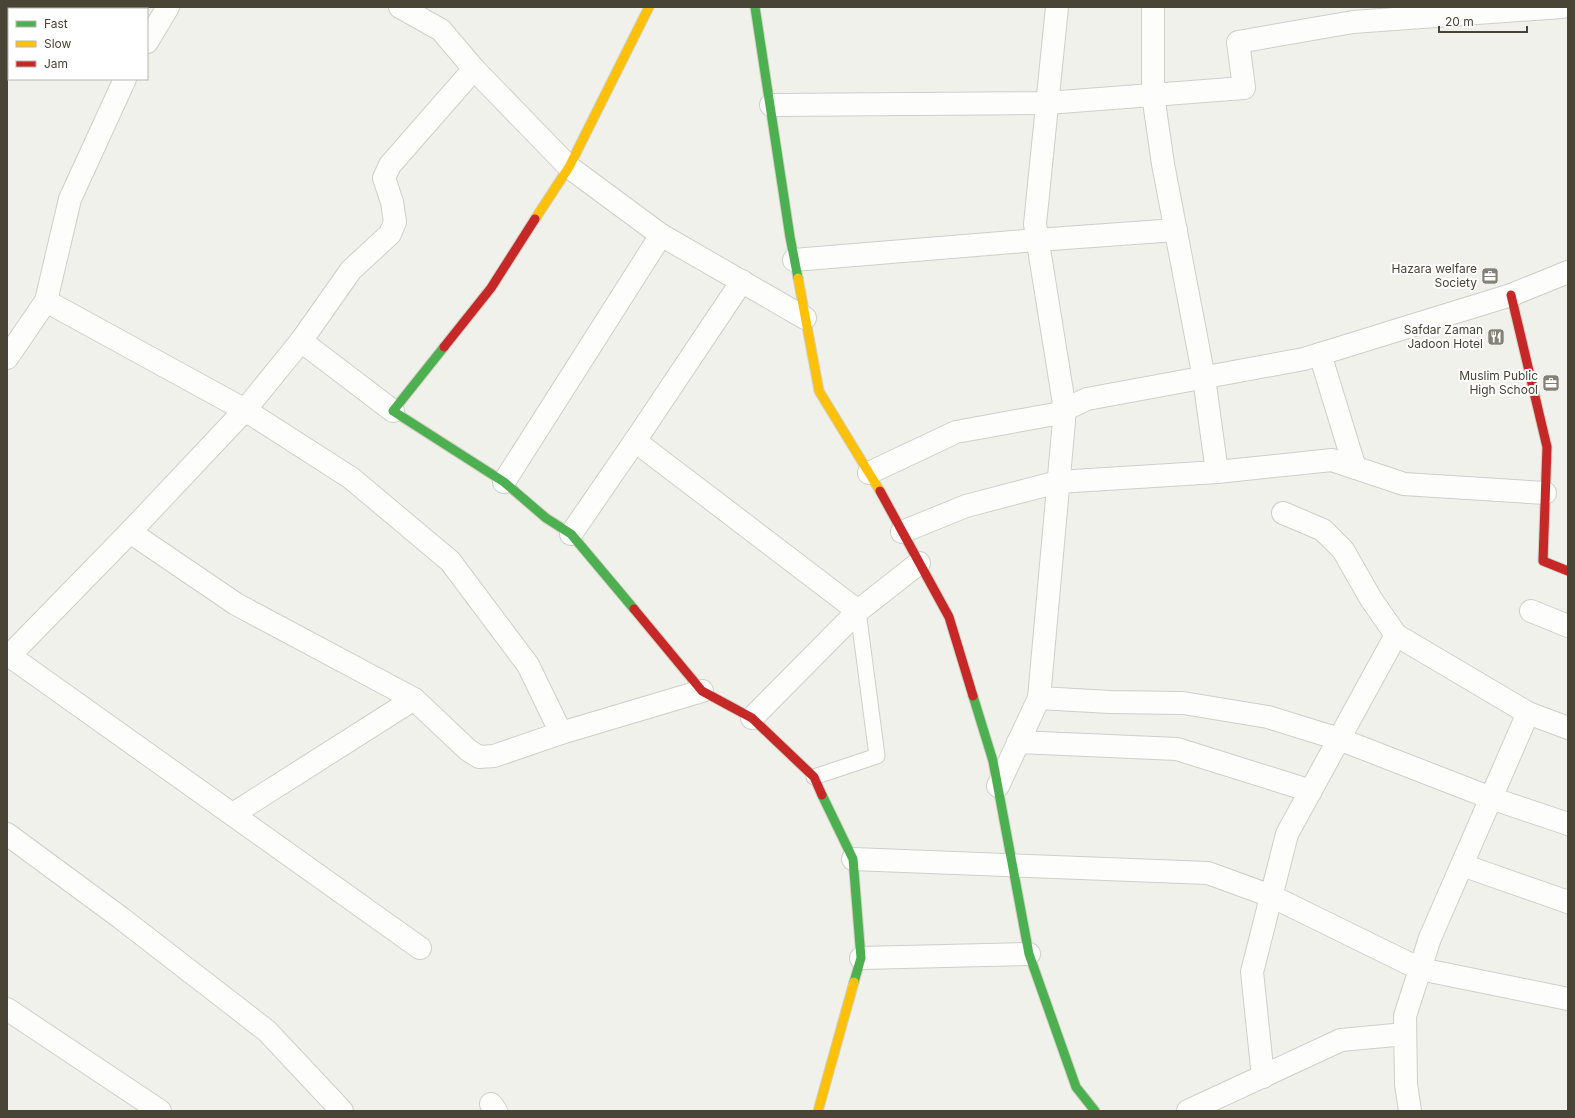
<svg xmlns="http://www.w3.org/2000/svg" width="1575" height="1118" viewBox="0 0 1575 1118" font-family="Inter,sans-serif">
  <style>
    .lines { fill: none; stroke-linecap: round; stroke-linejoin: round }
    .lane-casing { stroke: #cfcfc9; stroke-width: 17 }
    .street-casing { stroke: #cfcfc9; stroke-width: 24 }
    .fast-casing { stroke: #d1d0c3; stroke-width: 11 }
    .slow-casing { stroke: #d1d0c3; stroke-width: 11 }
    .jam-casing { stroke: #d1d0c3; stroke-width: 11 }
    .lane { stroke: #fdfdfc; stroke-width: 15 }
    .street { stroke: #fdfdfc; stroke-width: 22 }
    .fast { stroke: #4caf50; stroke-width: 9 }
    .slow { stroke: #ffc107; stroke-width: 9 }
    .jam { stroke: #c62828; stroke-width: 9 }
    .labels { text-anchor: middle; stroke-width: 4; stroke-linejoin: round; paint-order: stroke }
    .poi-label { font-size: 12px; fill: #484537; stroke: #fff; text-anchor: end }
  </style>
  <rect width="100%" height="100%" fill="#f1f1ec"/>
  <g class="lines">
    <defs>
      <path id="lane" d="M814,777L877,756L858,611"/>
      <g id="street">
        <path d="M400,7L441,30L474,69L569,167L661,235L805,318"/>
        <path d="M1153,7V95L1163,164L1204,378L1217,472"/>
        <path d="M147,42L168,7"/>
        <path d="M771,105L1047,103L1244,88L1238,42L1353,22L1562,7"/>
        <path d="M794,260L1037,240L1176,230"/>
        <path d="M46,301L245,410L351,478L450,561L528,665L561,733"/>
        <path d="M301,341L393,411"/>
        <path d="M1320,354L1355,468"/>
        <path d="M7,358L46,301L70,199L125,79"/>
        <path d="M635,441L858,611"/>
        <path d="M869,473L956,432L1055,414L1087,399L1304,359L1511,295L1568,272"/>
        <path d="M504,482L661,235"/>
        <path d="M1283,513L1323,530L1343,550L1371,599L1396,635L1528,713L1568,728"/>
        <path d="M130,532L236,604L414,699L468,750L479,757L494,756L561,733L702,691"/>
        <path d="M902,532L966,506L1058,482L1217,472L1332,460L1404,484L1545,493"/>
        <path d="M571,534L635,441L742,281"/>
        <path d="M1531,611L1568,626"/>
        <path d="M7,654L420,948"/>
        <path d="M7,658L130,532L245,410L301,341L351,270L390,234L395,222L392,202L384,178L390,165L474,69"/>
        <path d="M1039,698L1110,702L1183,703L1268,717L1339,739L1491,798L1568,824"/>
        <path d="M752,718L858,611L919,563"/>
        <path d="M1018,742L1177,749L1311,791"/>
        <path d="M998,786L1039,698L1065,410L1035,224L1057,7"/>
        <path d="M233,814L414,699"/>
        <path d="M7,834L121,918L267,1031L342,1111"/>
        <path d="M853,859L1208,873L1271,896L1420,969L1568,999"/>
        <path d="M1462,865L1568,902"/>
        <path d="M861,958L1029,954"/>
        <path d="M7,1009L160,1111"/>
        <path d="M1263,1077L1252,972L1287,834L1396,635"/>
        <path d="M491,1104L496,1111"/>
        <path d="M1188,1111L1341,1040L1405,1034"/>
        <path d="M1410,1111L1406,1084L1405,1016L1430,938L1528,713"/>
      </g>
      <g id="fast">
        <path d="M755,7L790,237L798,278"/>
        <path d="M444,347L393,411L504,482L546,518L571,534L634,609"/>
        <path d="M973,696L993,761L1029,954L1076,1087L1095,1111"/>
        <path d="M822,795L853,859L861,958L854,982"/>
      </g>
      <g id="slow">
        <path d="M535,219L569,167L649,7"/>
        <path d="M798,278L819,391L880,491"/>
        <path d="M818,1111L854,982"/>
      </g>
      <g id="jam">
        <path d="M1511,295L1547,447L1543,561L1568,571"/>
        <path d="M444,347L491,288L535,219"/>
        <path d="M880,491L949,617L973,696"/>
        <path d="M634,609L702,691L752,718L814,777L822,795"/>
      </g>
    </defs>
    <use href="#lane" class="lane-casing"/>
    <use href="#street" class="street-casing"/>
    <use href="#fast" class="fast-casing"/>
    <use href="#slow" class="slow-casing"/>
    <use href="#jam" class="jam-casing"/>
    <use href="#lane" class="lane"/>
    <use href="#street" class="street"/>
    <use href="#fast" class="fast"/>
    <use href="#slow" class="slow"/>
    <use href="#jam" class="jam"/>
  </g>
  <defs>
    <symbol id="office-square" viewBox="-11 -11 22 22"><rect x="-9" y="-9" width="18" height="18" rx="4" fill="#838176" stroke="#fff"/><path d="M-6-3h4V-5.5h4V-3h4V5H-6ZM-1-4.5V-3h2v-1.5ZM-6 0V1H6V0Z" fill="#fff"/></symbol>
    <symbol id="restaurant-square" viewBox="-11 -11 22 22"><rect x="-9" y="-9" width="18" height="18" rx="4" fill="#838176" stroke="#fff"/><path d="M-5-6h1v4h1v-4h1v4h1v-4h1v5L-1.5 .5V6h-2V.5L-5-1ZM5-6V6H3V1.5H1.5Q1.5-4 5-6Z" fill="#fff"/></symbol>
  </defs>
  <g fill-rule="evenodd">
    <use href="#office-square" x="1480" y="266" width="20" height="20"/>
    <use href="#restaurant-square" x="1486" y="327" width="20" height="20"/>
    <use href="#office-square" x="1541" y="373" width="20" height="20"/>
  </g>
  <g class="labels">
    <g class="poi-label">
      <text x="1477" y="273">Hazara welfare<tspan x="1477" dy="14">Society</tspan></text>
      <text x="1483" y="334">Safdar Zaman<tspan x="1483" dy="14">Jadoon Hotel</tspan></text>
      <text x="1538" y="380">Muslim Public<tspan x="1538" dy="14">High School</tspan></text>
    </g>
  </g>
  <rect width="1575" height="1118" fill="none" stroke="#484537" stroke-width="16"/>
  <rect x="8" y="8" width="140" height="72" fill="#ffffff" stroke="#b6b5af"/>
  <rect x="16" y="21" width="20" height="6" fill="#4caf50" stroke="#b6b5af"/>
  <text x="44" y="28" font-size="12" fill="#484537">Fast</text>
  <rect x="16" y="41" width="20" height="6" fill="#ffc107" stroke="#b6b5af"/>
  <text x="44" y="48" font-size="12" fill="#484537">Slow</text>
  <rect x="16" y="61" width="20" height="6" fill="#c62828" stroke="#b6b5af"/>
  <text x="44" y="68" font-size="12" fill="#484537">Jam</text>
  <path d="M1439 26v6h88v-6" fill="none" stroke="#484537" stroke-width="2"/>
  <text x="1445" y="26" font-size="12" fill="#484537" stroke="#ffffff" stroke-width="3" paint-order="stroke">20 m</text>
</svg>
